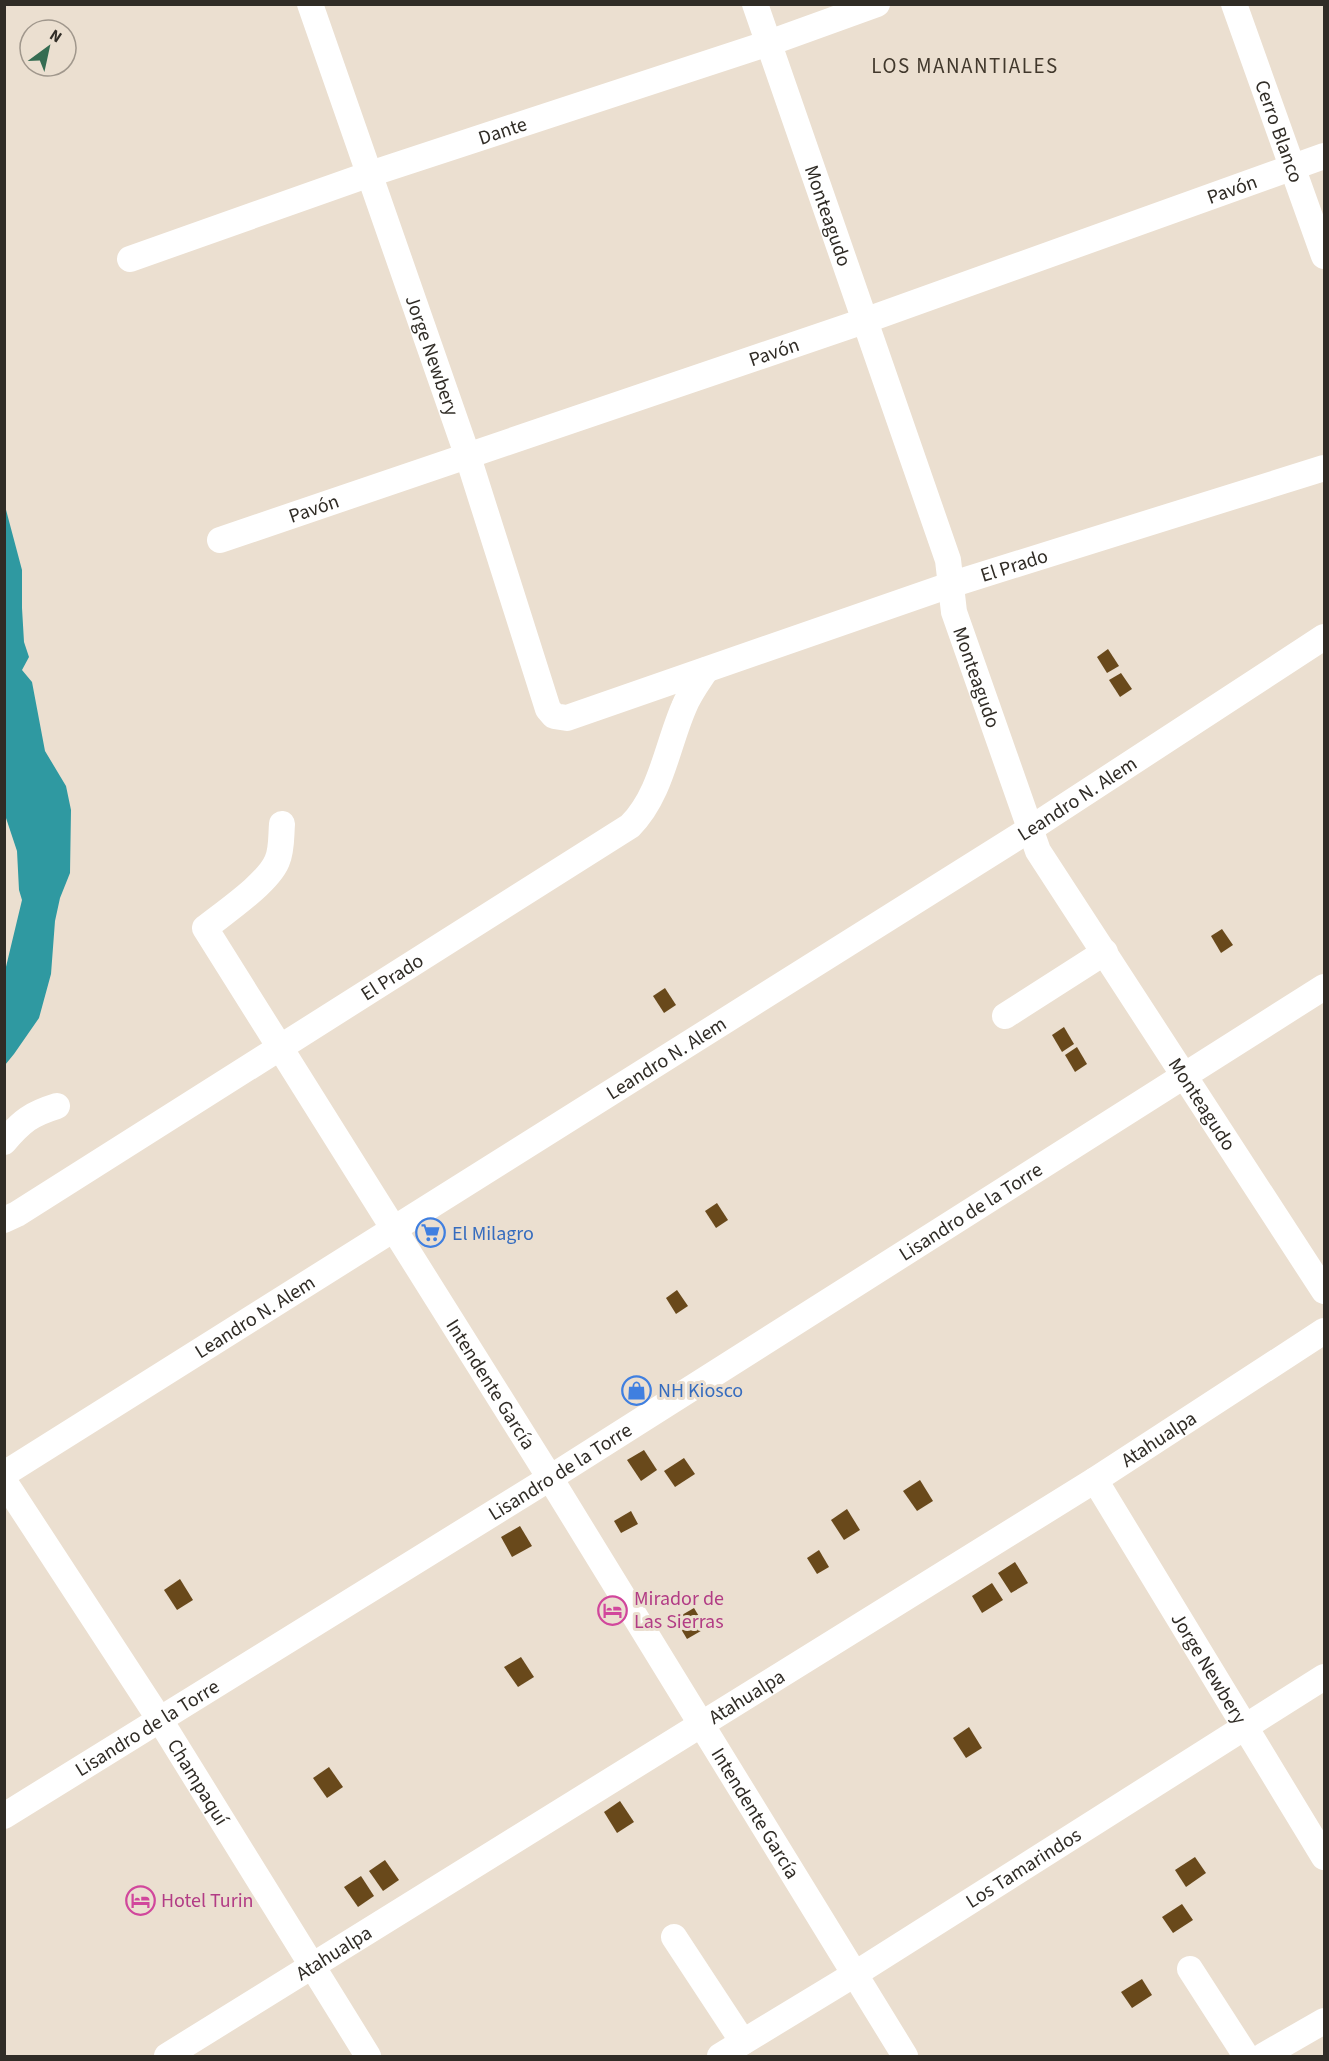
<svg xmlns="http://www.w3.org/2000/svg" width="1329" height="2061" viewBox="0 0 1329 2061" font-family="'Source Sans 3',sans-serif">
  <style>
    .water { fill: #2f99a1 }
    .building { fill: #69491b }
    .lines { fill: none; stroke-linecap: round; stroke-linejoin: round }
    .minor { stroke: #fff; stroke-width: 26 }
    .labels { text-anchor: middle; stroke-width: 6; stroke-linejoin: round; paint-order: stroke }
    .street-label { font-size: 20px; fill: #302c26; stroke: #ebdfd0 }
    .shop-label { font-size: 20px; fill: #366cbe; stroke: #ebdfd0; text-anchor: start }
    .hotel-label { font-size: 20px; fill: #b23c85; stroke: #ebdfd0; text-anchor: start }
    .neighbourhood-label { font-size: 21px; letter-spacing: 1.5px; fill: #41382c; stroke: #ebdfd0 }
  </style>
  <rect width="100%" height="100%" fill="#ebdfd0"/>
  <path class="water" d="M5,506L22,570V608L24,642L29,657L22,670L32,682L45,751L66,786L71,810L70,873L60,898L55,921L51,974L39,1018L14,1054L5,1065V971L22,900L19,890L17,851L4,812Z"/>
  <g class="building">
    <path d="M1108,649L1119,666L1107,673L1097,657Z"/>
    <path d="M1121,673L1132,689L1120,697L1109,680Z"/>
    <path d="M1222,929L1233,945L1221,953L1211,936Z"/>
    <path d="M665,988L676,1005L664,1013L653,996Z"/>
    <path d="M1064,1027L1074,1044L1062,1052L1052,1035Z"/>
    <path d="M1077,1047L1087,1064L1075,1072L1065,1055Z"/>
    <path d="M717,1203L728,1220L716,1228L705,1211Z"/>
    <path d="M677,1290L688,1306L676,1314L666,1298Z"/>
    <path d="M644,1450L657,1470L641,1481L627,1460Z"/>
    <path d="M684,1458L695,1474L675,1487L664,1471Z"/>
    <path d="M920,1480L933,1501L917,1511L903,1491Z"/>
    <path d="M847,1509L860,1530L844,1540L831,1520Z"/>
    <path d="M631,1511L638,1524L621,1533L614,1521Z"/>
    <path d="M520,1526L532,1546L512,1557L501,1537Z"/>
    <path d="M819,1550L829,1567L817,1574L807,1558Z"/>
    <path d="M1015,1562L1028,1583L1011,1593L998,1573Z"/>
    <path d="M180,1579L193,1600L177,1610L164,1590Z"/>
    <path d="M992,1583L1003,1600L982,1613L972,1596Z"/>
    <path d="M694,1608L706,1628L687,1639L675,1619Z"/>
    <path d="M521,1657L534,1677L518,1687L504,1667Z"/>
    <path d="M969,1727L982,1748L966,1758L953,1738Z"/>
    <path d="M329,1767L343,1787L327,1798L313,1778Z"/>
    <path d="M620,1801L634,1822L617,1833L604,1812Z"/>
    <path d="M1195,1857L1206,1873L1186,1887L1175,1870Z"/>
    <path d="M385,1860L399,1880L383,1891L369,1871Z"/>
    <path d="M361,1876L374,1896L358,1907L344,1887Z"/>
    <path d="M1182,1904L1193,1920L1173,1933L1162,1917Z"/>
    <path d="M1142,1979L1152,1995L1132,2008L1121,1992Z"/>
  </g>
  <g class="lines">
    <g class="minor">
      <path id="s1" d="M310,4L468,457L548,709L554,716L567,718L950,585L1324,468"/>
      <path id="s2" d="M755,4L948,560L954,612L1038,851L1324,1291"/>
      <path id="s3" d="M1234,4L1324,256"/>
      <path id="s4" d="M130,259L370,174L769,43L877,4"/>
      <path id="s5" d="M220,540L864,321L1324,156"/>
      <path id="s6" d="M282,824C281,836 282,850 277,861C268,883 225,912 205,928L550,1478L905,2056"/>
      <path d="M1005,1016L1105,952"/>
      <path d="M4,1142C22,1121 31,1114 57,1106"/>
      <path id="s7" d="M4,1220L17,1214L630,826C661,795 667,746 684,707C689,694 698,682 706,670"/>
      <path id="s8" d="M4,1474L1030,829L1324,637"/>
      <path id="s9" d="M1095,1480L1324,1857"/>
      <path id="s10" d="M4,1481L160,1720L368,2056"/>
      <path id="s11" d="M4,1816L550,1478L1324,987"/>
      <path d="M674,1937L743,2042"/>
      <path d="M1190,1969L1246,2056"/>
      <path id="s12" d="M167,2056L1095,1480L1324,1331"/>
      <path id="s13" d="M720,2056L855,1974L1324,1677"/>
      <path d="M1263,2056L1324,2021"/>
    </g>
  </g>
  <defs>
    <symbol id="supermarket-ring" viewBox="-11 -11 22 22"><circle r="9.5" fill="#ebdfd0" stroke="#3f7fe0" stroke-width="1.5"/><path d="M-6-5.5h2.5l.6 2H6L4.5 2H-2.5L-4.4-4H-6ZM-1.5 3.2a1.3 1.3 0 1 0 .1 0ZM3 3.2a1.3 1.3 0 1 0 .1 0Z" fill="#3f7fe0"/></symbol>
    <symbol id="shop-ring" viewBox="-11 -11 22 22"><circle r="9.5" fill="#ebdfd0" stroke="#3f7fe0" stroke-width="1.5"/><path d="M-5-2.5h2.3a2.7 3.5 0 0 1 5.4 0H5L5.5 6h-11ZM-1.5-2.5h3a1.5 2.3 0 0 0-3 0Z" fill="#3f7fe0"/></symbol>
    <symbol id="hotel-ring" viewBox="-11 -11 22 22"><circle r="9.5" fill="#ebdfd0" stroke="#d1479c" stroke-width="1.5"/><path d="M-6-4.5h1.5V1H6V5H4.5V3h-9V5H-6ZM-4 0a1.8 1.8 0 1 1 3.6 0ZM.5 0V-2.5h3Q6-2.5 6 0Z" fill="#d1479c"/></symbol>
  </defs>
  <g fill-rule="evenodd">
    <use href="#supermarket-ring" x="414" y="1216" width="33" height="33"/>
    <use href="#shop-ring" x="620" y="1374" width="33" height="33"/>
    <use href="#hotel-ring" x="596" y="1594" width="33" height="33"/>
    <use href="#hotel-ring" x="124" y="1884" width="33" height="33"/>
  </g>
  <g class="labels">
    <g class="street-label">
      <text dy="7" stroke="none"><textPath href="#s4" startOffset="394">Dante</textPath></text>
      <text dy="7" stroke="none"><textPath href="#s3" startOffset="135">Cerro Blanco</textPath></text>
      <text dy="7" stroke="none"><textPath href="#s5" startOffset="1071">Pavón</textPath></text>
      <text dy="7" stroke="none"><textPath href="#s2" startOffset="224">Monteagudo</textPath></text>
      <text dy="7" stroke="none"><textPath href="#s5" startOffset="585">Pavón</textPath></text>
      <text dy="7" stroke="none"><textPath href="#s1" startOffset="372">Jorge Newbery</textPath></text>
      <text dy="7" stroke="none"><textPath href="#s5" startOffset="99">Pavón</textPath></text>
      <text dy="7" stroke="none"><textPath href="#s1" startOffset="1239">El Prado</textPath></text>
      <text dy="7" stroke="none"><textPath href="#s2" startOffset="710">Monteagudo</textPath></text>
      <text dy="7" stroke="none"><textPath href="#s8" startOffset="1268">Leandro N. Alem</textPath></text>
      <text dy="7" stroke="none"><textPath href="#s7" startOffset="458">El Prado</textPath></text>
      <text dy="7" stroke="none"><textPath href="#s8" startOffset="782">Leandro N. Alem</textPath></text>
      <text dy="7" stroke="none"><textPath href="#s2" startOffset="1196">Monteagudo</textPath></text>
      <text dy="7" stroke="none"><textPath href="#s11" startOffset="1140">Lisandro de la Torre</textPath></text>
      <text dy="7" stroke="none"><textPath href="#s8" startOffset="296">Leandro N. Alem</textPath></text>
      <text dy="7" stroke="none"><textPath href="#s6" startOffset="675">Intendente García</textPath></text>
      <text dy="7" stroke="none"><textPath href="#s12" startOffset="1168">Atahualpa</textPath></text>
      <text dy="7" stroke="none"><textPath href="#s11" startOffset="654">Lisandro de la Torre</textPath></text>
      <text dy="7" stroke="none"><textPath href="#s9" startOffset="220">Jorge Newbery</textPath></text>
      <text dy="7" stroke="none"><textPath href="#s12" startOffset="682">Atahualpa</textPath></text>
      <text dy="7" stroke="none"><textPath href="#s11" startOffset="168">Lisandro de la Torre</textPath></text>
      <text dy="7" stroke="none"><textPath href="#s10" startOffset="358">Champaquí</textPath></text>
      <text dy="7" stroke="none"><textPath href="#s6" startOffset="1179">Intendente García</textPath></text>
      <text dy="7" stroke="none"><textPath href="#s13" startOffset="357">Los Tamarindos</textPath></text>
      <text dy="7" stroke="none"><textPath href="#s12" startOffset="196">Atahualpa</textPath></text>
    </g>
    <g class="shop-label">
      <text x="452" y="1240">El Milagro</text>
      <text x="658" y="1397">NH Kiosco</text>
    </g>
    <g class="hotel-label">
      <text x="634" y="1605">Mirador de<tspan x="634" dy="23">Las Sierras</tspan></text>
      <text x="161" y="1907">Hotel Turin</text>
    </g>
    <g class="neighbourhood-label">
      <text x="965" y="73">LOS MANANTIALES</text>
    </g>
  </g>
  <rect width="1329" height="2061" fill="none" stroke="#302c26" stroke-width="12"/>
  <g transform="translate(48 48) rotate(33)"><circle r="28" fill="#ebdfd0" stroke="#a0978c" stroke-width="1.5"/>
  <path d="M0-4.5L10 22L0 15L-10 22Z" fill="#356c52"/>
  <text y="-9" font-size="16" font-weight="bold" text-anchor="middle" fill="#302c26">N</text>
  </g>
</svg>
